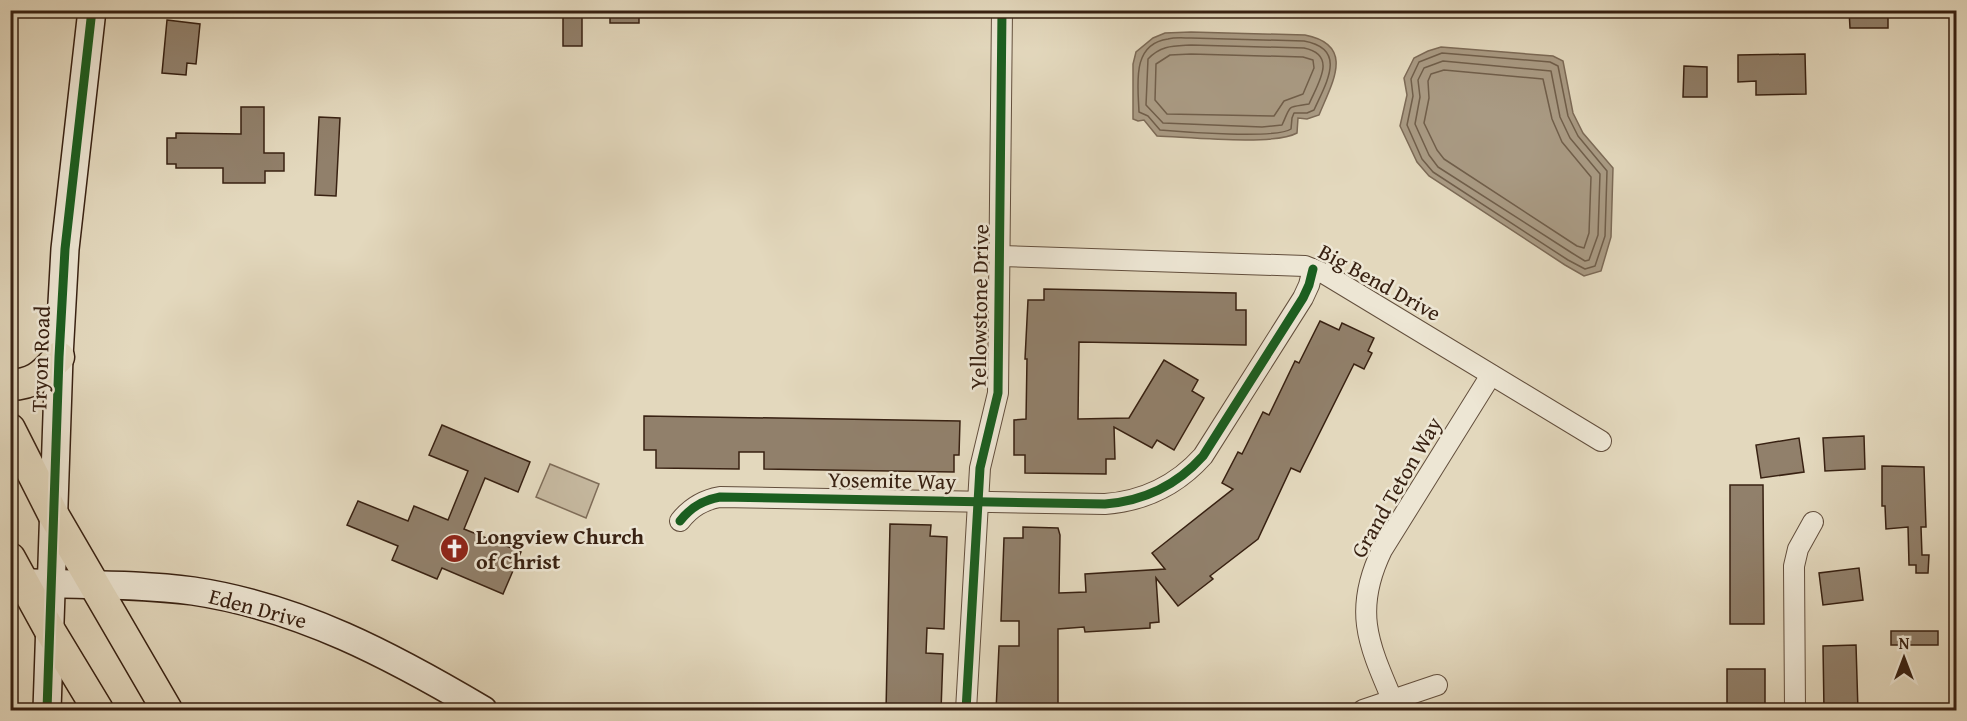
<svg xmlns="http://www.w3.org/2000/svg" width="1967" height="721" viewBox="0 0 1967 721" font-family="'Gentium Book Plus',serif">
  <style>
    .green { fill: #c6b9a0; stroke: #7f6d59; stroke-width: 1.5 }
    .water { fill: #a99a83; stroke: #7c6a56; stroke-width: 1.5 }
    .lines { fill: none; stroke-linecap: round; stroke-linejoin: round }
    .shore { stroke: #705e4a; stroke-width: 1.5 }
    .building { fill: #91806b; stroke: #382112; stroke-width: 1.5 }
    .street-casing { stroke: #634f3d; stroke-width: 22 }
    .secondary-casing { stroke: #382112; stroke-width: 30 }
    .primary-casing { stroke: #382112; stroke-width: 33 }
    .street { stroke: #ede6d4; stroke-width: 20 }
    .secondary { stroke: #ede6d4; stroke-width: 27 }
    .primary { stroke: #e3d8bd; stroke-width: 30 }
    .cycleway-casing { stroke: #ede6d4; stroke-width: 13 }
    .cycleway { stroke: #1b5e20; stroke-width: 9 }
    .labels { text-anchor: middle; stroke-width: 5; stroke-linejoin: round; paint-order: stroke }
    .street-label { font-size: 22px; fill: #382112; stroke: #ede6d4 }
    .poi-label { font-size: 22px; font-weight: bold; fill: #382112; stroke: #ede6d4; text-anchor: start }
  </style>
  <rect width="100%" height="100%" fill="#e3d8bd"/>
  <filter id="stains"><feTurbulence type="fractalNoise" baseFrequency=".00333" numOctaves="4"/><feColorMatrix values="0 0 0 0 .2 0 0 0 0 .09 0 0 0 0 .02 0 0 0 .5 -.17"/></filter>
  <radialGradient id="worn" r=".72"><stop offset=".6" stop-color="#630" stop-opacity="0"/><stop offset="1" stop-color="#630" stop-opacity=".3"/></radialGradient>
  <path class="green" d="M550,464L599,484L586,518L536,497Z"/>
  <g class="water">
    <path d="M1191,32L1305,35C1356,45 1332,83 1319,115L1307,119L1298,118L1297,133C1274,146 1187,137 1157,136L1144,120L1138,121L1133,119V64L1136,52L1153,38L1165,33Z"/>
    <path d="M1441,47L1553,56L1563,61L1573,113L1583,133L1613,168L1611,237L1601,271L1584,276L1565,265L1429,176L1417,162L1400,126L1407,95L1404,78L1414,58L1428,51Z"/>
  </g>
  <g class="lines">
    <g class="shore">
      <path d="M1191,38L1304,41C1348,49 1326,83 1314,110L1307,113H1294L1292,118L1291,129C1277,139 1182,132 1160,130L1148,116L1139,112C1138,85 1131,44 1168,39C1175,37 1184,38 1191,38Z"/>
      <path d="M1191,45L1304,48C1338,55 1318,83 1309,104C1285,108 1292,104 1282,125L1262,127L1163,123L1146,105L1148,59C1161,45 1174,46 1191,45Z"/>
      <path d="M1442,53L1550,62L1558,66L1568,116L1578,136L1607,171L1605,236L1595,266L1585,269L1568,260L1433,172L1422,159L1407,125L1413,96L1411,79L1419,62Z"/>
      <path d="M1191,54L1303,57L1313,60L1314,68L1303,94L1284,101L1274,116L1167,114L1155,100L1156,64L1170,55Z"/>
      <path d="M1443,61L1551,71L1560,117L1570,138L1600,174L1598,235L1589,260L1585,261L1572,253L1438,167L1429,155L1415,124L1420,97L1418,80L1424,68Z"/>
      <path d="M1444,70L1543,79L1552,119L1562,142L1591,177L1589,233L1584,248L1577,246L1444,159L1437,150L1424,123L1429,98L1428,81L1431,74Z"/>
    </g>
  </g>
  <g class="building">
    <rect x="610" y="10" width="29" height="13"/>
    <path d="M1849,10H1888V28H1850Z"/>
    <rect x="563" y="15" width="19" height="31"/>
    <path d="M167,20L200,24L196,64L187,63L186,75L162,73Z"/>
    <path d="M1805,54L1806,94L1756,95V81L1738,82V55Z"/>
    <path d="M1684,66L1707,67V97H1683Z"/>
    <path d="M241,107H264V153H284V171H265V183H223V168H176V164H167V138H176V133L241,134Z"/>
    <path d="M319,117L340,118L336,196L315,195Z"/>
    <path d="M1044,289L1236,293V310H1246V345L1079,342L1078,419L1129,418L1164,360L1198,380L1192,391L1204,398L1174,450L1157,440L1152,448L1114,427L1115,459H1106V474L1025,473V455H1014V420L1026,419L1027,359H1025L1028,300H1044Z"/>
    <path d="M1320,321L1339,330L1342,323L1374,338L1368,351L1372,353L1364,369L1354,364L1300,472L1291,468L1258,539L1210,576L1213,579L1178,606L1156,578L1159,622L1150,623V628L1085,632L1084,627L1058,629V711H996L999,646H1019V621H1001L1004,538H1023V527L1058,528L1060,535L1059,593L1086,592L1085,574L1165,569L1152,553L1233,489L1222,483L1238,452L1242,454L1263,412L1269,415L1295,361L1299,363Z"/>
    <path d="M644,416L960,421L959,455H954V472L764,469V452H739V469L656,468V450H644Z"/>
    <path d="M442,425L530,462L518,492L485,478L464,529L521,552L503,594L442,568L437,579L392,560L398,546L347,525L358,501L408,521L414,506L448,520L468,471L429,455Z"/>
    <path d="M1864,436L1865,469L1825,471L1823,438Z"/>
    <path d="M1799,438L1804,472L1761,478L1756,445Z"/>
    <path d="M1882,466L1924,467L1926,527H1921L1922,555H1929L1928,573H1916V565H1909L1908,527L1886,529L1885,506H1882Z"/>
    <path d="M1730,485H1763L1764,624H1730Z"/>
    <path d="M890,524L931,525L930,536L947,537L944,629L927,628L926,653L943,654L941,711H886Z"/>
    <path d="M1859,568L1863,600L1823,605L1819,573Z"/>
    <rect x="1891" y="631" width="47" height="14"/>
    <path d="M1856,645L1858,711H1824L1823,646Z"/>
    <rect x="1727" y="669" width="38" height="41"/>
  </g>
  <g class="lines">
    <defs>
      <g id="street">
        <path d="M1000,256L1305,266L1325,274L1601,441"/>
        <path d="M680,521C691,507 703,500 720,497L1105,504C1144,501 1177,485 1203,456L1303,298L1309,285L1313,269"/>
        <path d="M1392,699C1368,643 1353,610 1382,550L1491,375"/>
        <path d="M966,710L980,468L998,393L1002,10"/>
        <path d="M1363,710L1437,685"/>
        <path d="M1795,710L1794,566L1798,549L1813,522"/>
      </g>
      <g id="secondary">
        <path d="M33,583C86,585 140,584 193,591C300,607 392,656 483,710"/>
        <path d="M47,710L59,357L65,249L92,10"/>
      </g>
      <g id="primary">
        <path d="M10,385C36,384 43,374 59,357"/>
        <path d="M10,429L53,514L167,710"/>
        <path d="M10,558L49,629L98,710"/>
      </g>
    </defs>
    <use href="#street" class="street-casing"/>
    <use href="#secondary" class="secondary-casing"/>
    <use href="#primary" class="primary-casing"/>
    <use href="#street" class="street"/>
    <use href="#secondary" class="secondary"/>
    <use href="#primary" class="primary"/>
    <defs>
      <g id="cycleway">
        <path d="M680,521C691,507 703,500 720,497L1105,504C1144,501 1177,485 1203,456L1303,298L1309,285L1313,269"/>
        <path d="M47,710L59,357L65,249L92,10"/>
        <path d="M966,710L980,468L998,393L1002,10"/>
      </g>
    </defs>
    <use href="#cycleway" class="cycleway-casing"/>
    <use href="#cycleway" class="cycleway"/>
  </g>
  <defs>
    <symbol id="church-disc" viewBox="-11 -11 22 22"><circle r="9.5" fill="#8f2418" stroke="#ede6d4"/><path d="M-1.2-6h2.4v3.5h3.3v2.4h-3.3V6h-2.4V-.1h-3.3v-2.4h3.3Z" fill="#fff"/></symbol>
  </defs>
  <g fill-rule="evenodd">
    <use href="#church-disc" x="438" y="532" width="33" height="33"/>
  </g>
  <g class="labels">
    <g class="street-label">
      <text transform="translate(1380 282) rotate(29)" y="8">Big Bend Drive</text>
      <text transform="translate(979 307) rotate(-89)" y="8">Yellowstone Drive</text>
      <text transform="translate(40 359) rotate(-88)" y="8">Tryon Road</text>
      <text transform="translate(892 480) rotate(1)" y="8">Yosemite Way</text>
      <text transform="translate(1396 487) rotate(-60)" y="8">Grand Teton Way</text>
      <text transform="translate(258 608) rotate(15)" y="8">Eden Drive</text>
    </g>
    <g class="poi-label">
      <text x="476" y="544">Longview Church<tspan x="476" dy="25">of Christ</tspan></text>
    </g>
  </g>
  <rect width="1967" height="721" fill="none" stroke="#e3d8bd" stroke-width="36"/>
  <rect x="12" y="12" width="1943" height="697" fill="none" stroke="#382112" stroke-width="3"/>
  <rect x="18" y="18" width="1931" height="685" fill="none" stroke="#382112" stroke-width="1.5"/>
  <g transform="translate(1904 658)" stroke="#ede6d4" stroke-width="4.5" paint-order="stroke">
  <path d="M0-4.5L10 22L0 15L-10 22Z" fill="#382112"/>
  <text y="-9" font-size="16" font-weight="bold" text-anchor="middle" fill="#382112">N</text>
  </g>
  <rect width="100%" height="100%" filter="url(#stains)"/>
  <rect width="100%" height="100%" fill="url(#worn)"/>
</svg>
